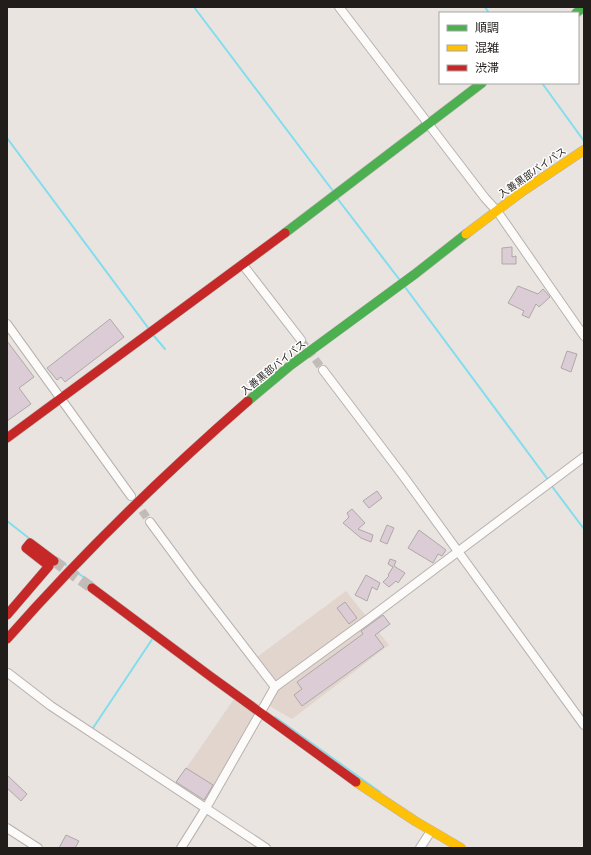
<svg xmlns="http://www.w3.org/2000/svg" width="591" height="855" viewBox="0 0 591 855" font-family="'Work Sans','Noto Sans JP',sans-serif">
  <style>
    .built { fill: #e2d5ce }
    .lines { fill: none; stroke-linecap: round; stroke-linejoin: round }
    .stream { stroke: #82ddee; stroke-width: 2 }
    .building { fill: #dcccd5; stroke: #ada9a8 }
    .street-tunnel { stroke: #c1bcb8; stroke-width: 8; stroke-dasharray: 8 4; stroke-linecap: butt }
    .secondary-tunnel { stroke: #c1bcb8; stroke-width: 11; stroke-dasharray: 11 5.5; stroke-linecap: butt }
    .street-casing { stroke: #b7b2af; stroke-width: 10 }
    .fast-casing { stroke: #b7b2af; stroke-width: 10 }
    .slow-casing { stroke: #b7b2af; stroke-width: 10 }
    .jam-casing { stroke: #b7b2af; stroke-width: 10 }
    .street { stroke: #fcfbfa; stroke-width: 8 }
    .fast { stroke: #4caf50; stroke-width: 9 }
    .slow { stroke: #ffc107; stroke-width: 9 }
    .jam { stroke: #c62828; stroke-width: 9 }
    .labels { text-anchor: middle; stroke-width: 3; stroke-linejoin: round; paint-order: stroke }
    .street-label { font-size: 10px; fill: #211d1a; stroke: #fff }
  </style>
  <rect width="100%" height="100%" fill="#e9e4df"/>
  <g class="built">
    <path d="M346,591L389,645L292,719L268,705L278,688L257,657Z"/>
    <path d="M234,699L256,714L206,803L176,783Z"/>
  </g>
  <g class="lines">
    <g class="stream">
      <path d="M194,7L333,191"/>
      <path d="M485,7L489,13"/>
      <path d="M542,83L584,141"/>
      <path d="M7,138L149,329"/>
      <path d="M337,198L399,279"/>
      <path d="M405,287L549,481"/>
      <path d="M154,336L165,349"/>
      <path d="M551,485L584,529"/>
      <path d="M7,521L30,539"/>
      <path d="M58,559L66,565"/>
      <path d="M76,572L94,584"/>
      <path d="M275,717L380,792"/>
      <path d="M91,731L153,638"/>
      <path d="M187,800L201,810"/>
    </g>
  </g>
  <g class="building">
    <path d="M512,247V257L516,256V264H502V248Z"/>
    <path d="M518,286L538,294L543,289L550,297L539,307L536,304L529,318L522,315L524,311L508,303Z"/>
    <path d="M110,319L124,337L65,382L61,377L57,380L47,368Z"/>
    <path d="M7,341L34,377L19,388L31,404L7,421Z"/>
    <path d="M567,351L577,354L571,372L561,368Z"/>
    <path d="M377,491L382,498L369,508L363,501Z"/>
    <path d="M352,509L365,523L358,529L373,535L371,542L361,538L343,523L349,517L347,513Z"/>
    <path d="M387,525L394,528L387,544L380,541Z"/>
    <path d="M419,530L446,550L442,556L438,554L433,563L408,548Z"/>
    <path d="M390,559L396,561L394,566L405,573L398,583L396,581L389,587L383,582L389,576L388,575L393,567L388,564Z"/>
    <path d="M366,575L380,583L377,590L372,587L367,601L355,595Z"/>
    <path d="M345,602L357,618L349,624L337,608Z"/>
    <path d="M383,615L390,624L375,635L384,647L302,706L294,695L302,689L297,682L363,634L361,631Z"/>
    <path d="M186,768L213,785L204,800L176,782Z"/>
    <path d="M7,775L27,794L21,801L7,788Z"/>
    <path d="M66,835L79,841L75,848H59Z"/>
  </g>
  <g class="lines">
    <g class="street-tunnel">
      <path d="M301,340L323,370"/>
      <path d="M135,501L150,522"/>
    </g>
    <path class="secondary-tunnel" d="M54,561L92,588"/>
    <defs>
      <g id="street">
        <path d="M339,7L485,198L497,211L584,336"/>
        <path d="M243,265L301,340"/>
        <path d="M7,324L131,496"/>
        <path d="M323,370L404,477L584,725"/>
        <path d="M150,522L195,583L275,687"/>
        <path d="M8,673L51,706L266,848"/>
        <path d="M7,828L38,848"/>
        <path d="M181,848L206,808L275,687L367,620L584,457"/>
        <path d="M420,848L431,831"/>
      </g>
      <g id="fast">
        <path d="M576,13L584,7"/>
        <path d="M285,233L482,83"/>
        <path d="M248,401L291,365L415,274L466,234"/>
      </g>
      <g id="slow">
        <path d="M466,234L523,191L584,150"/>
        <path d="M356,782L415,821L461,848"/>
      </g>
      <g id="jam">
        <path d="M7,438L285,233"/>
        <path d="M92,588L210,676L356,782"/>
        <path d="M7,615L49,566L26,548L30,543L54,561"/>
        <path d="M7,639C82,554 162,476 248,401"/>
      </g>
    </defs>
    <use href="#street" class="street-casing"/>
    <use href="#fast" class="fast-casing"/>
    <use href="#slow" class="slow-casing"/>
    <use href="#jam" class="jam-casing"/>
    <use href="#street" class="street"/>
    <use href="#fast" class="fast"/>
    <use href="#slow" class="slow"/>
    <use href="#jam" class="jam"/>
  </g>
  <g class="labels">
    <g class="street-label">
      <text transform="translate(532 172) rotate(-35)" y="4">入善黒部バイパス</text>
      <text transform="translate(273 367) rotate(-39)" y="4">入善黒部バイパス</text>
    </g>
  </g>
  <rect width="591" height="855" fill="none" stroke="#211d1a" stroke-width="16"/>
  <rect x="439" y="12" width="140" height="72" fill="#ffffff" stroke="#a6a5a3"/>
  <rect x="447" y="25" width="20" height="6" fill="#4caf50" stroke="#a6a5a3"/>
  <text x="475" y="32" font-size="12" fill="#211d1a">順調</text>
  <rect x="447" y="45" width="20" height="6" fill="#ffc107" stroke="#a6a5a3"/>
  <text x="475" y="52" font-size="12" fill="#211d1a">混雑</text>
  <rect x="447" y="65" width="20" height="6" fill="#c62828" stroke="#a6a5a3"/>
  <text x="475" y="72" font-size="12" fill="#211d1a">渋滞</text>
</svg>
